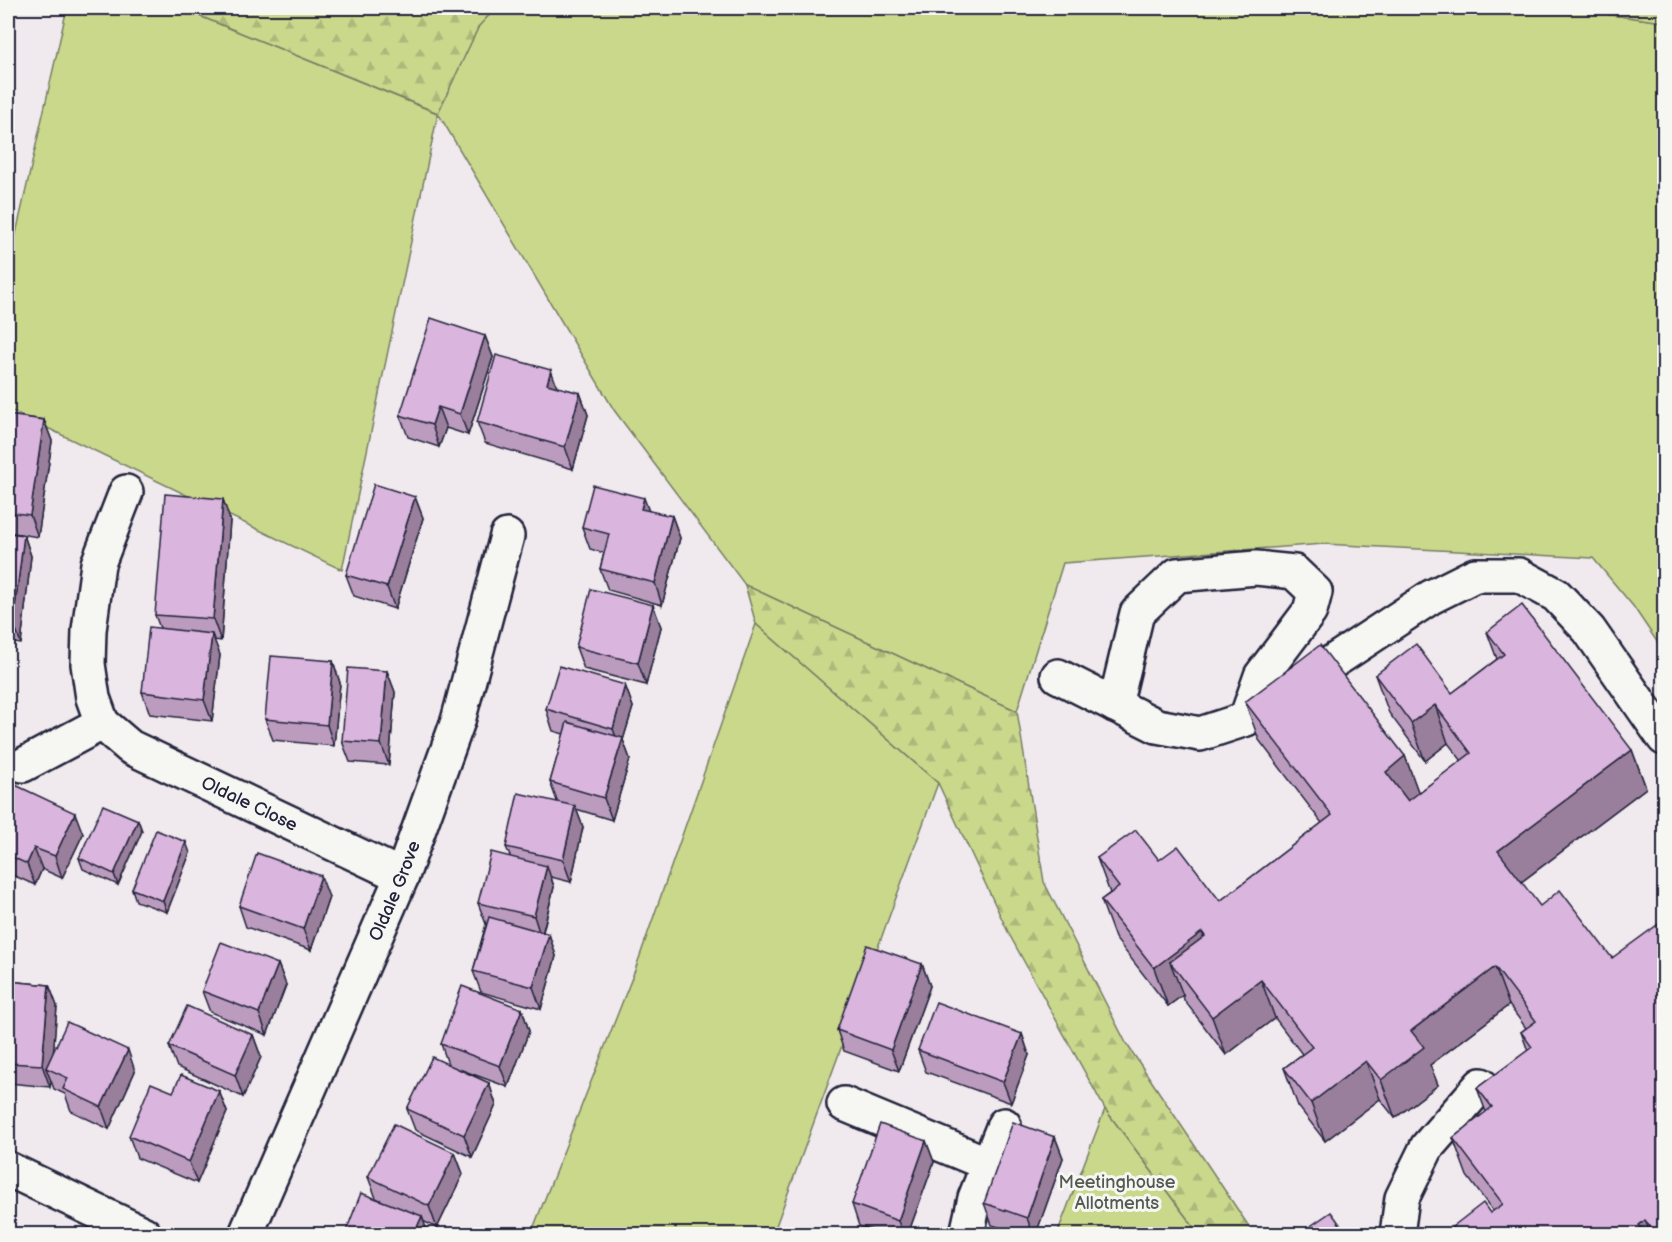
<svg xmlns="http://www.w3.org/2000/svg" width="1672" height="1242" viewBox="0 0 1672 1242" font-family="'Balsamiq Sans',sans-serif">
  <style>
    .green { fill: #cad88c; stroke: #767d64; stroke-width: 1.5 }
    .forest { fill: url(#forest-firs); stroke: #767d64; stroke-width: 1.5 }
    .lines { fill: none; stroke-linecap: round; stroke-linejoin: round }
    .minor-casing { stroke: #22223b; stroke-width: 38 }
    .minor { stroke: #f6f6f2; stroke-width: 33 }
    .wall { fill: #bb9cbf; stroke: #22223b; stroke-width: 1.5 }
    .shaded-wall { fill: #997f9b; stroke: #22223b; stroke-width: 1.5 }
    .building { fill: #dab5de; stroke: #22223b; stroke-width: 1.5 }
    .labels { text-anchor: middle; stroke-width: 6; stroke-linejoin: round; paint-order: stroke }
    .street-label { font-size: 18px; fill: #22223b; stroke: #f6f6f2 }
    .park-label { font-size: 18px; fill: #545953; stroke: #f6f6f2 }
  </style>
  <defs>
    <pattern id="forest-firs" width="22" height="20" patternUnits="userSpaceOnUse" patternTransform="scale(1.5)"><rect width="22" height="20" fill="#cad88c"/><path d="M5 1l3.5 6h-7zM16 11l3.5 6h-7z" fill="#adb97a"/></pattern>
  </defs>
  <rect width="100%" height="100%" fill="#f0e9ee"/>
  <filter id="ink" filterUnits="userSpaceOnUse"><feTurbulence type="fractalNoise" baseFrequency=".0167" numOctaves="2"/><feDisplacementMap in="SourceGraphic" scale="12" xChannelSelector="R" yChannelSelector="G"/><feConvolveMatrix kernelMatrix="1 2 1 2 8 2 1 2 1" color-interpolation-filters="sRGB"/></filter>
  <g filter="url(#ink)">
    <g class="green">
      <path d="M67,8H180L437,113L479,25L496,8H1559L1664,22V652L1633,606L1593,558L1324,544L1063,563L1017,711L745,585L614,410L438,113L342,570L8,409V269Z"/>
      <path d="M756,624L938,783L773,1234H531L635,970Z"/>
      <path d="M1105,1109L1199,1234H1057Z"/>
    </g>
    <g class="forest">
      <path d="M180,8H496L479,26L438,113Z"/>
      <path d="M1559,8H1664V22Z"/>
      <path d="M745,585L1017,711L1044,882L1126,1043L1254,1234H1199L1105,1109L1009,934L938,783L756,624Z"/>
    </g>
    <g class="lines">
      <defs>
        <g id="minor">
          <path id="s1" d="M126,492L98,564L89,630L88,664L93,698L102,723L130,747L402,876"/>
          <path d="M1058,676L1157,726L1200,734L1246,719L1431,597L1475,575H1519L1556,595L1589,630L1664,738"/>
          <path d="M1115,705L1137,613L1177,575L1256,568L1294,572L1315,592L1310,611L1261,676L1246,719"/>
          <path d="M23,765L102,723"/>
          <path d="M844,1104L988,1164"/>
          <path d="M8,1169L144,1234"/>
          <path id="s2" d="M246,1234L402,876L458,721L507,536"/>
          <path d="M967,1234L975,1198L1004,1125"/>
          <path d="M1397,1234L1402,1198L1427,1147L1481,1085"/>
        </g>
      </defs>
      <use href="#minor" class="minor-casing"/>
      <use href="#minor" class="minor"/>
    </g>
    <g class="wall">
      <path d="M485,336L493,357L468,435L446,428L439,447L408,437L400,415Z"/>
      <path d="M557,387L580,393L588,415L573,469L485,443L477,422Z"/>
      <path d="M8,415L44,420L52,441L38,537L8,532Z"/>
      <path d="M415,497L423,518L395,609L354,596L346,575Z"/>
      <path d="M648,511L672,516L680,538L662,605L608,590L600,569L604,553L590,549L582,527Z"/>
      <path d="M230,520L221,641L214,640L220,655L212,721L150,714L142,692L160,628L155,615Z"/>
      <path d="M8,533L24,535L31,556L21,644L8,642Z"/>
      <path d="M653,605L661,627L646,685L584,669L576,647Z"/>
      <path d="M1487,632L1632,750L1646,788L1521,882L1665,1234H1454L1452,1227L1490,1213L1493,1211L1467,1176L1453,1138L1486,1112L1477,1088L1528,1051L1521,1032L1526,1028L1509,1005L1430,1065L1438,1085L1395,1118L1380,1099L1325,1141L1298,1106L1284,1068L1302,1054L1275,1018L1226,1055L1184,1000L1183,995L1168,1006L1115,938L1101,900L1110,893L1097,858L1159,860L1220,901L1322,823L1259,740L1245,702L1405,756L1418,793L1462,761L1448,743L1425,761L1389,713L1375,675L1452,693L1497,659Z"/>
      <path d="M333,661L340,683L334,746L273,740L265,719Z"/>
      <path d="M387,671L395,692L389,765L350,762L342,741Z"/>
      <path d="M625,685L633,707L623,740L630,759L612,820L576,809L583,827L571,882L551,877L554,887L543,932L549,934L556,956L541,1009L481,992L473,971L486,924L478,903L510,856L506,847L557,801L550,782L564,734L553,731L546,709Z"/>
      <path d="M8,787L83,834L62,878L42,869L35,885L8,873Z"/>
      <path d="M138,820L142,831L118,885L83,869L79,858Z"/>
      <path d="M190,853L167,912L136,901L132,889Z"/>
      <path d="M329,897L311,950L246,927L239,906Z"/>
      <path d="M278,964L286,985L267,1035L210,1012L202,991Z"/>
      <path d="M922,964L930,986L899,1071L844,1051L837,1030Z"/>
      <path d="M8,981L49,985L57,1006L53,1052L135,1071L109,1129L71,1111L65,1094L54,1089L51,1081L50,1087L9,1083L8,1079Z"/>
      <path d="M522,1009L529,1031L508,1087L459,1069L489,1083L496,1105L472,1157L415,1130L407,1109L448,1064L441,1044Z"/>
      <path d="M1022,1034L1029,1055L1011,1103L926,1072L918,1050Z"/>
      <path d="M253,1035L261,1057L243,1097L177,1067L169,1046Z"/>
      <path d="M219,1091L227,1112L197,1183L137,1158L129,1136L173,1092Z"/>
      <path d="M1055,1137L1063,1158L1036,1234H1021L992,1225L984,1203Z"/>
      <path d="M926,1141L934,1162L908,1234H884L859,1226L852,1204Z"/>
      <path d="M455,1153L463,1174L437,1228L376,1198L368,1177Z"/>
    </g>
    <g class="shaded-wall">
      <path d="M485,336L493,357L468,435L460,414Z"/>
      <path d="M551,370L559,392L547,384Z"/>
      <path d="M580,393L588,415L573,469L565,447Z"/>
      <path d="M438,407L446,428L439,447L432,425Z"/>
      <path d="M44,420L52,441L38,537L30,515Z"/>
      <path d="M415,497L423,518L395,609L387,587Z"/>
      <path d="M644,498L652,519L641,509Z"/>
      <path d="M223,499L230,520L221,641L213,619Z"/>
      <path d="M672,516L680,538L662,605L655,583Z"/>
      <path d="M24,535L31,556L21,644L13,622Z"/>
      <path d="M653,605L661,627L646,685L638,663Z"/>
      <path d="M212,634L220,655L212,721L204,700Z"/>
      <path d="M333,661L340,683L334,746L327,725Z"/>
      <path d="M387,671L395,692L389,765L381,744Z"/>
      <path d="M625,685L633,707L623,740L630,759L612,820L604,798L620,748L613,729Z"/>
      <path d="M1435,705L1448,743L1425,761L1411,723Z"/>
      <path d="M1632,750L1646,788L1512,889L1498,851Z"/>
      <path d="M1405,756L1419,794L1399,809L1386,772Z"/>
      <path d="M575,806L583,827L571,882L563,860Z"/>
      <path d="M75,813L83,834L62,878L55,856Z"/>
      <path d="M138,820L142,831L118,885L114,874Z"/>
      <path d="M186,842L190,853L167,912L163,901Z"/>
      <path d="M34,848L42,869L35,885L27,864Z"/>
      <path d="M547,866L554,887L541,938L534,916Z"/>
      <path d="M321,876L329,897L311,950L303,929Z"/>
      <path d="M1202,932L1216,970L1170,962L1183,995L1168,1006L1154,968Z"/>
      <path d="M549,934L556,956L541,1009L533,987Z"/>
      <path d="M278,964L286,985L267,1035L259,1013Z"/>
      <path d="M922,964L930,986L899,1071L891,1050Z"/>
      <path d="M1495,967L1509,1005L1430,1065L1438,1085L1395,1118L1381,1080L1411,1031Z"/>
      <path d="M1261,980L1275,1018L1226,1055L1212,1017Z"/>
      <path d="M49,985L57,1006L52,1070L46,1068L51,1081L50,1087L42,1065Z"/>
      <path d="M522,1009L529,1031L508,1087L500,1066Z"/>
      <path d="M1022,1034L1029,1055L1011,1103L1003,1082Z"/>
      <path d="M253,1035L261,1057L243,1097L235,1075Z"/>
      <path d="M128,1050L135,1071L109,1129L101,1107Z"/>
      <path d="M1366,1061L1380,1099L1325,1141L1311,1103Z"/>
      <path d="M489,1083L496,1105L472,1157L464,1135Z"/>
      <path d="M219,1091L227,1112L197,1183L189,1162Z"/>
      <path d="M1055,1137L1063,1158L1036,1234H1033L1027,1218Z"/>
      <path d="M926,1141L934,1162L908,1234H903L898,1221Z"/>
      <path d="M455,1153L463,1174L437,1228L429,1206Z"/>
      <path d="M422,1216L428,1234H414Z"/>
      <path d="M1645,1220L1651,1234H1642L1639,1225Z"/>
    </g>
    <g class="building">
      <path d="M431,318L485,336L460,414L438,407L432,425L400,415Z"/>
      <path d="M496,355L551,370L547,384L580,393L565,447L477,422Z"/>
      <path d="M8,415L44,420L30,515L8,512Z"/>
      <path d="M374,484L415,497L387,587L346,575Z"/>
      <path d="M593,485L644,498L641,509L672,516L655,583L600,569L609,534L582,527Z"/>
      <path d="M165,494L223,499L213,619L155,615Z"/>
      <path d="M8,533L24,535L13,622L8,621Z"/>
      <path d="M591,589L653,605L638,663L576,647Z"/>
      <path d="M1522,605L1632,750L1498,851L1540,906L1560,890L1612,958L1664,920L1665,921V1234H1656L1645,1220L1639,1225L1646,1234H1458L1452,1227L1483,1203L1490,1213L1503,1204L1453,1138L1492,1107L1477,1088L1532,1047L1521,1032L1536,1021L1495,967L1411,1031L1424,1047L1381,1080L1366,1061L1311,1103L1284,1068L1312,1047L1261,980L1212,1017L1170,962L1205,936L1202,932L1154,968L1101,900L1119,887L1097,858L1136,830L1159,860L1178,846L1220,901L1332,815L1245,702L1320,645L1405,756L1386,772L1408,801L1471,753L1435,705L1411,723L1375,675L1416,644L1452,693L1504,654L1487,632Z"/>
      <path d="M149,627L212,634L204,700L142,692Z"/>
      <path d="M271,656L333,661L327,725L265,719Z"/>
      <path d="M559,666L625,685L613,729L546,709Z"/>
      <path d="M348,668L387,671L381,744L342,741Z"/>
      <path d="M567,722L623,738L604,798L550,782Z"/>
      <path d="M9,782L75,813L55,856L34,848L27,864L8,855V787Z"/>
      <path d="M518,793L575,806L563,860L506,847Z"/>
      <path d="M103,805L138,820L114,874L79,858Z"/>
      <path d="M156,830L186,842L163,901L132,889Z"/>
      <path d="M491,852L547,866L534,916L478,903Z"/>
      <path d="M257,853L321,876L303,929L239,906Z"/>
      <path d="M489,917L549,934L533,987L473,971Z"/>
      <path d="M221,942L278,964L259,1013L202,991Z"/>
      <path d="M867,945L922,964L891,1050L837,1030Z"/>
      <path d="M8,981L49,985L42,1065L8,1063Z"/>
      <path d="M462,986L522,1009L500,1066L441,1044Z"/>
      <path d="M936,1002L1022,1034L1003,1082L918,1050Z"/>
      <path d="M187,1006L253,1035L235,1075L169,1046Z"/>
      <path d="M67,1022L128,1050L101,1107L63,1089L68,1078L46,1068Z"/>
      <path d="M432,1057L489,1083L464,1135L407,1109Z"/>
      <path d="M181,1075L219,1091L189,1162L129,1136L151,1083L173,1092Z"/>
      <path d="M1013,1122L1055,1137L1027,1218L984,1203Z"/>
      <path d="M394,1124L455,1153L429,1206L368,1177Z"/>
      <path d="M880,1124L926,1141L898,1221L852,1204Z"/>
      <path d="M361,1193L422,1216L414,1234H345Z"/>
      <path d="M1331,1212L1347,1234H1299Z"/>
      <path d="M90,1228L103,1234H87Z"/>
    </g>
  </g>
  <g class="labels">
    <g class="street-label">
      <text dy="6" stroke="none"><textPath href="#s1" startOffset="408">Oldale Close</textPath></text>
      <text dy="6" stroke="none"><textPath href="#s2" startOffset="374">Oldale Grove</textPath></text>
    </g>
    <g class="park-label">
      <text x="1117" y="1188">Meetinghouse<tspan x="1117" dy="21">Allotments</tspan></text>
    </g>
  </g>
  <rect width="1672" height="1242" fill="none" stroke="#f6f6f2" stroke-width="30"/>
  <rect x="15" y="15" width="1642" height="1212" fill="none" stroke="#22223b" stroke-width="2" filter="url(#ink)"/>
</svg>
